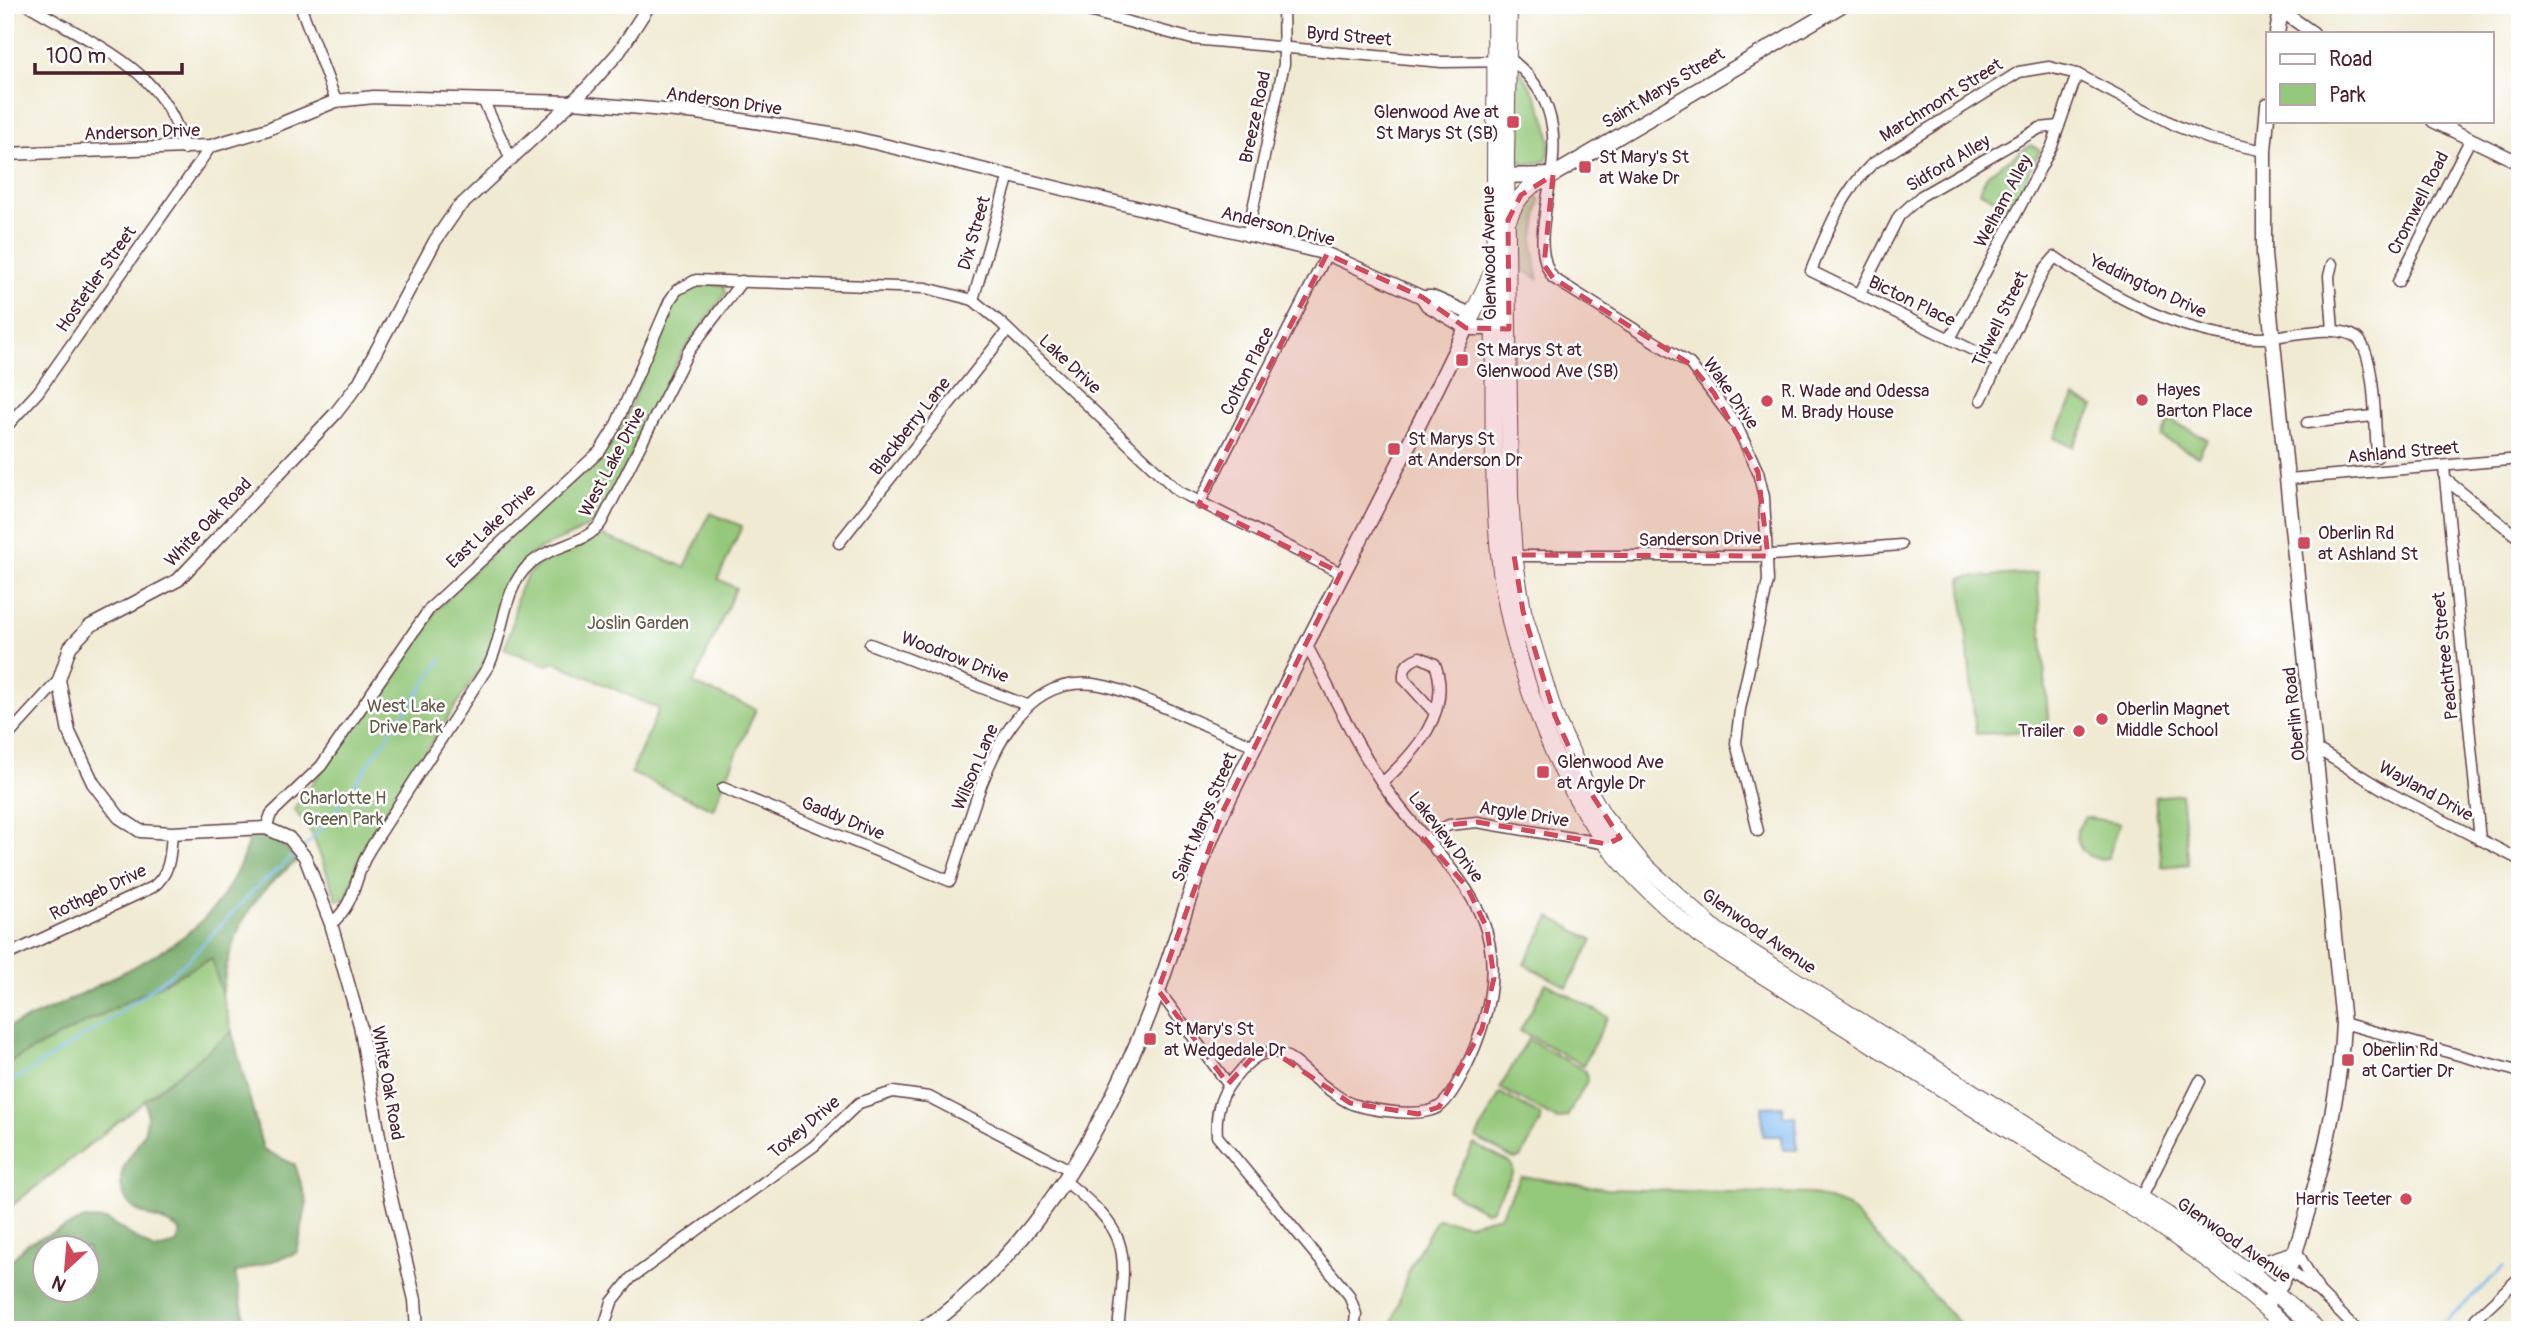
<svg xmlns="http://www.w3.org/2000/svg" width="2525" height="1335" viewBox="0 0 2525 1335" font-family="Pangolin,sans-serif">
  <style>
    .green { fill: #94c87a; stroke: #6f7452; stroke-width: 2 }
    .forest { fill: #77ac6a; stroke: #60664a; stroke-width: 2; fill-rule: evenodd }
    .water { fill: #7ebcf1; stroke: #646e8e; stroke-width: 2 }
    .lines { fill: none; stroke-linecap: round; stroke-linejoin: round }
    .stream { stroke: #7ebcf1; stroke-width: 2.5 }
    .minor-casing { stroke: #633d44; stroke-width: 13 }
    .tertiary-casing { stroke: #633d44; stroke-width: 15 }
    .secondary-casing { stroke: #633d44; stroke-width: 17 }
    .primary-casing { stroke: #633d44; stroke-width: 18 }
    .minor { stroke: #fff; stroke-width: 10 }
    .tertiary { stroke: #fff; stroke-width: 12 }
    .secondary { stroke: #fff; stroke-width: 14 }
    .primary { stroke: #fff; stroke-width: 16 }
    .marked { fill: #d1495b; fill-opacity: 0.2; stroke: #d1495b; stroke-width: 5; stroke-dasharray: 14 9; stroke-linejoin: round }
    .poi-dot { fill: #d1495b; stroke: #fff; stroke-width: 2.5 }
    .labels { text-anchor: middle; stroke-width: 5; stroke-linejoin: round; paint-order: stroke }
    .street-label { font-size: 18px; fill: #4a1f2b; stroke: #fff }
    .poi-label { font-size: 18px; fill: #4a1f2b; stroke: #fff; text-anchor: start }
    .park-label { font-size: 18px; fill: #645a47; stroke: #fff }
  </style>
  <rect width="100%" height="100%" fill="#fff"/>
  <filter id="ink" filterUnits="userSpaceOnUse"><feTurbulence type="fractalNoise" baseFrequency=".0143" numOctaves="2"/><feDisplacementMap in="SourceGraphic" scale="14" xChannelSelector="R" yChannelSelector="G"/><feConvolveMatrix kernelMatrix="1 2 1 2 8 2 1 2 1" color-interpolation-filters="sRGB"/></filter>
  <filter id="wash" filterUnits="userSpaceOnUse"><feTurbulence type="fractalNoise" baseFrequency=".00686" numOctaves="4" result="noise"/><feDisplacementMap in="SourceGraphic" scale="28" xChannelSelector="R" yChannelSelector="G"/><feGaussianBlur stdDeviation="1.57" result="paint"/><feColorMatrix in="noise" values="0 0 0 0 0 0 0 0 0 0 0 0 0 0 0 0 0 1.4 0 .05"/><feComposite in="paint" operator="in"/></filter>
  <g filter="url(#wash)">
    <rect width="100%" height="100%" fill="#f0ead2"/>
    <g class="green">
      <path d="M1515,71L1522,72C1536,96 1559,132 1546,161L1525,164L1514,159L1512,153Z"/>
      <path d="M2031,145L2040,150L2011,208L1979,191L1988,174Z"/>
      <path d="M1534,192L1540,200L1533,244L1538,279L1522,269L1521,207Z"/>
      <path d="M697,283L723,285L726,293L681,354L602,514C584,535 560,537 537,551C506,571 508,600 498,631C495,641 489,651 485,661L365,845L346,899L337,900L312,834L294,809L437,610L472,572L609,447L625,418L676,297Z"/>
      <path d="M2074,397L2094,407L2073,447L2054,438Z"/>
      <path d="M2170,420L2207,439L2198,456L2161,437Z"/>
      <path d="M710,513L742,526L718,579L736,588L693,684L756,709L713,809L631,773L659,709L555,662L547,665L504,649C513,632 513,613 518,595C529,556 569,552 599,534L685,567Z"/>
      <path d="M2037,573L2049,730L1976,734L1961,578Z"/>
      <path d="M2181,794L2189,864L2162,867L2155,797Z"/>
      <path d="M2085,817L2120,823L2108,858C2089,862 2075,849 2077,830Z"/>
      <path d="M1550,917L1593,940L1567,987L1524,964Z"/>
      <path d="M212,958L232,1032L5,1211V1064Z"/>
      <path d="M1546,983L1608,1017L1583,1065L1520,1031Z"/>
      <path d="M1528,1039L1586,1071L1587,1081L1567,1117L1558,1120L1500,1088Z"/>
      <path d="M1500,1093L1540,1115L1541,1122L1520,1158L1514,1159L1476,1138Z"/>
      <path d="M1474,1144L1512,1164L1513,1172L1491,1210L1485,1211L1448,1191Z"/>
      <path d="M1521,1176L1606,1189L1812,1194L1848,1207L1966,1330H1390L1410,1266L1437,1219L1468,1224L1500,1216Z"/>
    </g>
    <g class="forest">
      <path d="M251,833C273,836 284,844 297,861C248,897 228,937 222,997L212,958L5,1064V1028C43,1014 77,997 112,978C186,940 227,916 251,833Z"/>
      <path d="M232,1032L263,1149L295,1165L307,1202L297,1253L235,1273L247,1330H5V1267L28,1243L85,1219L107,1220L155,1250L176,1244L181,1232C166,1215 130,1221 122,1190C113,1156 157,1146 145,1100ZM46,1248H88V1290H46Z"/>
    </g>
    <path class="water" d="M1783,1106V1116H1796L1797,1150H1783L1782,1136H1763L1762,1107Z"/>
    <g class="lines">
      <g class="stream">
        <path d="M303,848L328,822L442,659"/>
        <path d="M5,1086L111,1019L159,983L186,962L256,888L295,854"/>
        <path d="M2436,1330L2504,1267"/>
      </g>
    </g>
  </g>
  <g filter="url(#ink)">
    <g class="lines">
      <defs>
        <g id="minor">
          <path d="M28,5C90,43 167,69 184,149"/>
          <path d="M300,5L336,101"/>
          <path d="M1066,5L1192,39L1442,62L1513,61C1599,132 1515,224 1553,278L1690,364L1736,424L1758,472L1764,497L1768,581L1740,709L1736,743L1758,831"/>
          <path d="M483,100L511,159"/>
          <path d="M1247,236L1284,64L1283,5"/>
          <path d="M2332,264L2329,276L2333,331"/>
          <path d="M2398,282L2470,140"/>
          <path d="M1859,295L1899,216L1921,196L2040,128L2059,126"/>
          <path d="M973,300L1009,175"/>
          <path d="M1950,339L2052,146L2077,74"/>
          <path d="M1999,363L1811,271C1827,232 1841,194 1872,164L2019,72L2049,67L2077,74L2179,127L2210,139L2264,151"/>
          <path d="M1981,400L2044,270L2055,257C2113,298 2190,339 2262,338C2286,337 2337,322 2357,338C2376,353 2375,431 2377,457"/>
          <path d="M2307,423L2373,416"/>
          <path d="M5,428L38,392L211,146"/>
          <path d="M2444,467L2480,840"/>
          <path d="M2288,479L2520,459"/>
          <path d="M2445,479L2520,539"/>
          <path d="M1199,504L1327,254"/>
          <path d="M839,543L1008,330"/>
          <path d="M1509,556H1759L1901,545"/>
          <path d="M870,644L1026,705"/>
          <path d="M1306,644C1331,690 1353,740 1382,783C1441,870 1520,907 1482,1027C1476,1047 1456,1094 1440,1106C1424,1119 1371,1110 1352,1104C1341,1100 1330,1090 1321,1084C1307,1074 1290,1053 1273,1052C1258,1052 1247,1063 1238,1074C1221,1092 1215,1111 1217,1136L1349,1295L1356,1314L1354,1330"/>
          <path d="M5,739L59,680"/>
          <path d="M2317,749L2386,791L2520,860"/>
          <path d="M1382,783C1414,754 1453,712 1435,664L1420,657C1409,661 1403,666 1404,679L1434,712"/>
          <path d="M723,788L950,881C977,803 1003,653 1116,689C1163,704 1208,728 1255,746"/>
          <path d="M266,828L271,814L321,766L430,608L600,451L615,427L670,300L677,290L696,280L926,288L973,300L1001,323L1178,491L1341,573"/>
          <path d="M1424,838L1449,825L1477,822L1608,844"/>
          <path d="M331,924C358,901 353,877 370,849L489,665C505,633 502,588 530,564C551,545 585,545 601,523L688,352L742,281"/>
          <path d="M5,956L153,887C171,872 170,856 172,833"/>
          <path d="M1158,990L1228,1084"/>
          <path d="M2343,1023L2520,1072"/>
          <path d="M1065,1181C1133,1235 1126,1249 1118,1330"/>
          <path d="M2141,1199L2200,1081"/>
          <path d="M2296,1250L2318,1289"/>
          <path d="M2289,1269L2319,1292L2357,1330"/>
          <path d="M603,1330L612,1302L631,1278L814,1146L859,1103L893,1092L929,1097L1072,1171"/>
          <path d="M2469,1330L2476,1318L2520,1277"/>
        </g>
        <g id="tertiary">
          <path d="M2273,5L2313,33"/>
          <path d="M2433,121L2520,163"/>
          <path d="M5,154L211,146L268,129L336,101L374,97L573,102L698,113L855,138L1327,254L1422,297H1432L1471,314"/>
          <path d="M1422,297L1427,305L1466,328"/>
          <path d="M417,1330L415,1300L386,1177L360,1025L331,924L305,857L289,838L266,828L172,833L140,831L119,817L93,783L69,732L59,680L70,647L90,626L178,580L335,414L359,383L435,241L457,209L587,88L619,52L649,5"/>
        </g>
        <g id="secondary">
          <path d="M2277,33L2282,5"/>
          <path d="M1497,176L1553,175L1842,5"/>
          <path d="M2245,1269L2295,1253"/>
          <path d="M2265,1305C2289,1280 2297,1247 2307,1213C2327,1150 2340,1089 2343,1023L2264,255V151L2268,105"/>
          <path d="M922,1330C1039,1250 1111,1118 1159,988C1180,929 1197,866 1224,809C1302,647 1389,490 1466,328H1504"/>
        </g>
        <g id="primary">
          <path d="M1495,5C1496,102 1495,199 1494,296C1494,382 1491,468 1499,554C1508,643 1546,757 1597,831C1624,870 1663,906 1700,936L2159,1225L2212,1263L2291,1330"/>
          <path d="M1509,5L1506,157L1510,496L1514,556L1523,611L1555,716L1587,787L1603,815L1642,863L1716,930L2166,1214L2262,1281L2318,1330"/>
          <path d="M1509,218C1517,196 1531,183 1553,175"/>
          <path d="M1466,328L1493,271"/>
        </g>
      </defs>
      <use href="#minor" class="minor-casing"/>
      <use href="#tertiary" class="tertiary-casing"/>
      <use href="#secondary" class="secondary-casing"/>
      <use href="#primary" class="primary-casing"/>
      <use href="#minor" class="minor"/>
      <use href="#tertiary" class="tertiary"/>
      <use href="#secondary" class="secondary"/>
      <use href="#primary" class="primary"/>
    </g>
  </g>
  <path class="marked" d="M1553,175L1544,265L1553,278L1690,364L1714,393L1758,472L1768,556L1514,555L1523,611L1555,716L1587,787L1620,838L1607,844L1477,822L1449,825L1424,838L1467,887L1487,928L1494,978L1482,1029L1439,1107L1418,1114L1350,1103L1274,1052L1251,1059L1228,1084L1158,990L1222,813L1341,573L1199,504L1327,254L1422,297L1466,328L1509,329L1508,220L1521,195Z"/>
  <g class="poi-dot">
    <rect x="1506" y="115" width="14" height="14" rx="3.5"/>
    <rect x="1578" y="160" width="14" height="14" rx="3.5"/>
    <rect x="1455" y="353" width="14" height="14" rx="3.5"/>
    <circle cx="2142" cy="400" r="7"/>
    <circle cx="1767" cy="401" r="7"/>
    <rect x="1387" y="442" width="14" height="14" rx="3.5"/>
    <rect x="2297" y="536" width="14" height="14" rx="3.5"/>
    <circle cx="2102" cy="719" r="7"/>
    <circle cx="2079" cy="731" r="7"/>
    <rect x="1536" y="765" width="14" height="14" rx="3.5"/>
    <rect x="1143" y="1032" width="14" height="14" rx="3.5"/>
    <rect x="2341" y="1053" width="14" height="14" rx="3.5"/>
    <circle cx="2406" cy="1199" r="7"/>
  </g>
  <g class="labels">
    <g class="street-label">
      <text transform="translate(1349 36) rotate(5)" y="6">Byrd Street</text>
      <text transform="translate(1663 88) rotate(-31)" y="6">Saint Marys Street</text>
      <text transform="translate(1941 100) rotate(-32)" y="6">Marchmont Street</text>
      <text transform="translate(724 101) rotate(8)" y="6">Anderson Drive</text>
      <text transform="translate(1255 117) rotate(-78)" y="6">Breeze Road</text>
      <text transform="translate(142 132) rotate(-2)" y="6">Anderson Drive</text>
      <text transform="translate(1948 163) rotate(-31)" y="6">Sidford Alley</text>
      <text transform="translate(2003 201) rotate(-62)" y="6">Welham Alley</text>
      <text transform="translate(2418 203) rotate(-63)" y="6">Cromwell Road</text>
      <text transform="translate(1278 226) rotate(14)" y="6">Anderson Drive</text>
      <text transform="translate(974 233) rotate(-74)" y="6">Dix Street</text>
      <text transform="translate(1489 253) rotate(-91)" y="6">Glenwood Avenue</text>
      <text transform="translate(96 279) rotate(-55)" y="6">Hostetler Street</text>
      <text transform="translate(2148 286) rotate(25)" y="6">Yeddington Drive</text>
      <text transform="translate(1912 301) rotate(26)" y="6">Bicton Place</text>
      <text transform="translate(2000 319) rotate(-64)" y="6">Tidwell Street</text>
      <text transform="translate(1070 364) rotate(43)" y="6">Lake Drive</text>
      <text transform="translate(1247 371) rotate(-63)" y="6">Colton Place</text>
      <text transform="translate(1731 393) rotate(55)" y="6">Wake Drive</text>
      <text transform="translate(910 426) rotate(-52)" y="6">Blackberry Lane</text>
      <text transform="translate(2403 452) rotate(-5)" y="6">Ashland Street</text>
      <text transform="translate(612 462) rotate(-62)" y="6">West Lake Drive</text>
      <text transform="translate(208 522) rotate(-46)" y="6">White Oak Road</text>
      <text transform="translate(491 526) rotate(-43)" y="6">East Lake Drive</text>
      <text transform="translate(1700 539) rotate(-1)" y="6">Sanderson Drive</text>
      <text transform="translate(2445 656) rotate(-96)" y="6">Peachtree Street</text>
      <text transform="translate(955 657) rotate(21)" y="6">Woodrow Drive</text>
      <text transform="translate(2294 714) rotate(-96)" y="6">Oberlin Road</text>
      <text transform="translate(975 767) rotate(-67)" y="6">Wilson Lane</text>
      <text transform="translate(2426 791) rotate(29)" y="6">Wayland Drive</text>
      <text transform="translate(1524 814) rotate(9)" y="6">Argyle Drive</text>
      <text transform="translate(1204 817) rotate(-67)" y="6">Saint Marys Street</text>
      <text transform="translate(843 818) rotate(22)" y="6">Gaddy Drive</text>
      <text transform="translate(1446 837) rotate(52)" y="6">Lakeview Drive</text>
      <text transform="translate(98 892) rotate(-26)" y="6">Rothgeb Drive</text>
      <text transform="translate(1759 931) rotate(35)" y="6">Glenwood Avenue</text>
      <text transform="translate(388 1083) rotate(80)" y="6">White Oak Road</text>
      <text transform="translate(804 1127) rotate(-40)" y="6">Toxey Drive</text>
      <text transform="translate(2234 1240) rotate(35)" y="6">Glenwood Avenue</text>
    </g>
    <g class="poi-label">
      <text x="1499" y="118" text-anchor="end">Glenwood Ave at<tspan x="1499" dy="21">St Marys St (SB)</tspan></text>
      <text x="1599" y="163">St Mary's St<tspan x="1599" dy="21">at Wake Dr</tspan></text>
      <text x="1476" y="356">St Marys St at<tspan x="1476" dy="21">Glenwood Ave (SB)</tspan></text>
      <text x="2156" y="396">Hayes<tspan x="2156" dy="21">Barton Place</tspan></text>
      <text x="1781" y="397">R. Wade and Odessa<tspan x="1781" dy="21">M. Brady House</tspan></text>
      <text x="1408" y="445">St Marys St<tspan x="1408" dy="21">at Anderson Dr</tspan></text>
      <text x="2318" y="539">Oberlin Rd<tspan x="2318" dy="21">at Ashland St</tspan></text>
      <text x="2116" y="715">Oberlin Magnet<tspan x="2116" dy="21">Middle School</tspan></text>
      <text x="2065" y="737" text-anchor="end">Trailer</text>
      <text x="1557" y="768">Glenwood Ave<tspan x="1557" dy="21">at Argyle Dr</tspan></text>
      <text x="1164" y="1035">St Mary's St<tspan x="1164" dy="21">at Wedgedale Dr</tspan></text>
      <text x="2362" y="1056">Oberlin Rd<tspan x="2362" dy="21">at Cartier Dr</tspan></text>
      <text x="2392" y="1205" text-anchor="end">Harris Teeter</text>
    </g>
    <g class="park-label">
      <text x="638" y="629">Joslin Garden</text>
      <text x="406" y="712">West Lake<tspan x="406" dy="21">Drive Park</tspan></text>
      <text x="343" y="804">Charlotte H<tspan x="343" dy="21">Green Park</tspan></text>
    </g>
  </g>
  <rect width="2525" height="1335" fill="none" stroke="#fff" stroke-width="28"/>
  <rect x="2266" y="32" width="228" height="91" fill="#ffffff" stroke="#b7a5aa" stroke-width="2"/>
  <rect x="2280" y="54" width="35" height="10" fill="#ffffff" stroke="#b7a5aa" stroke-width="2"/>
  <text x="2329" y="66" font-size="21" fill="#4a1f2b">Road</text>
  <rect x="2280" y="84" width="35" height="21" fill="#94c87a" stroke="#b7a5aa" stroke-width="2"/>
  <text x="2329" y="102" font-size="21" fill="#4a1f2b">Park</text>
  <g transform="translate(66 1269) rotate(206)"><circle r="33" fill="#ffffff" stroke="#b7a5aa" stroke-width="2"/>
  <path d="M0-5L12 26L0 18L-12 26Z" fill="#d1495b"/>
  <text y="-10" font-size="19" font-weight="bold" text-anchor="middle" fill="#4a1f2b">N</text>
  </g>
  <path d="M35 63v10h147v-10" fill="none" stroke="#4a1f2b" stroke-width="3.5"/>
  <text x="46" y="63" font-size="21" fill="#4a1f2b" stroke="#ffffff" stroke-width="5" paint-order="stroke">100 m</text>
</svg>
